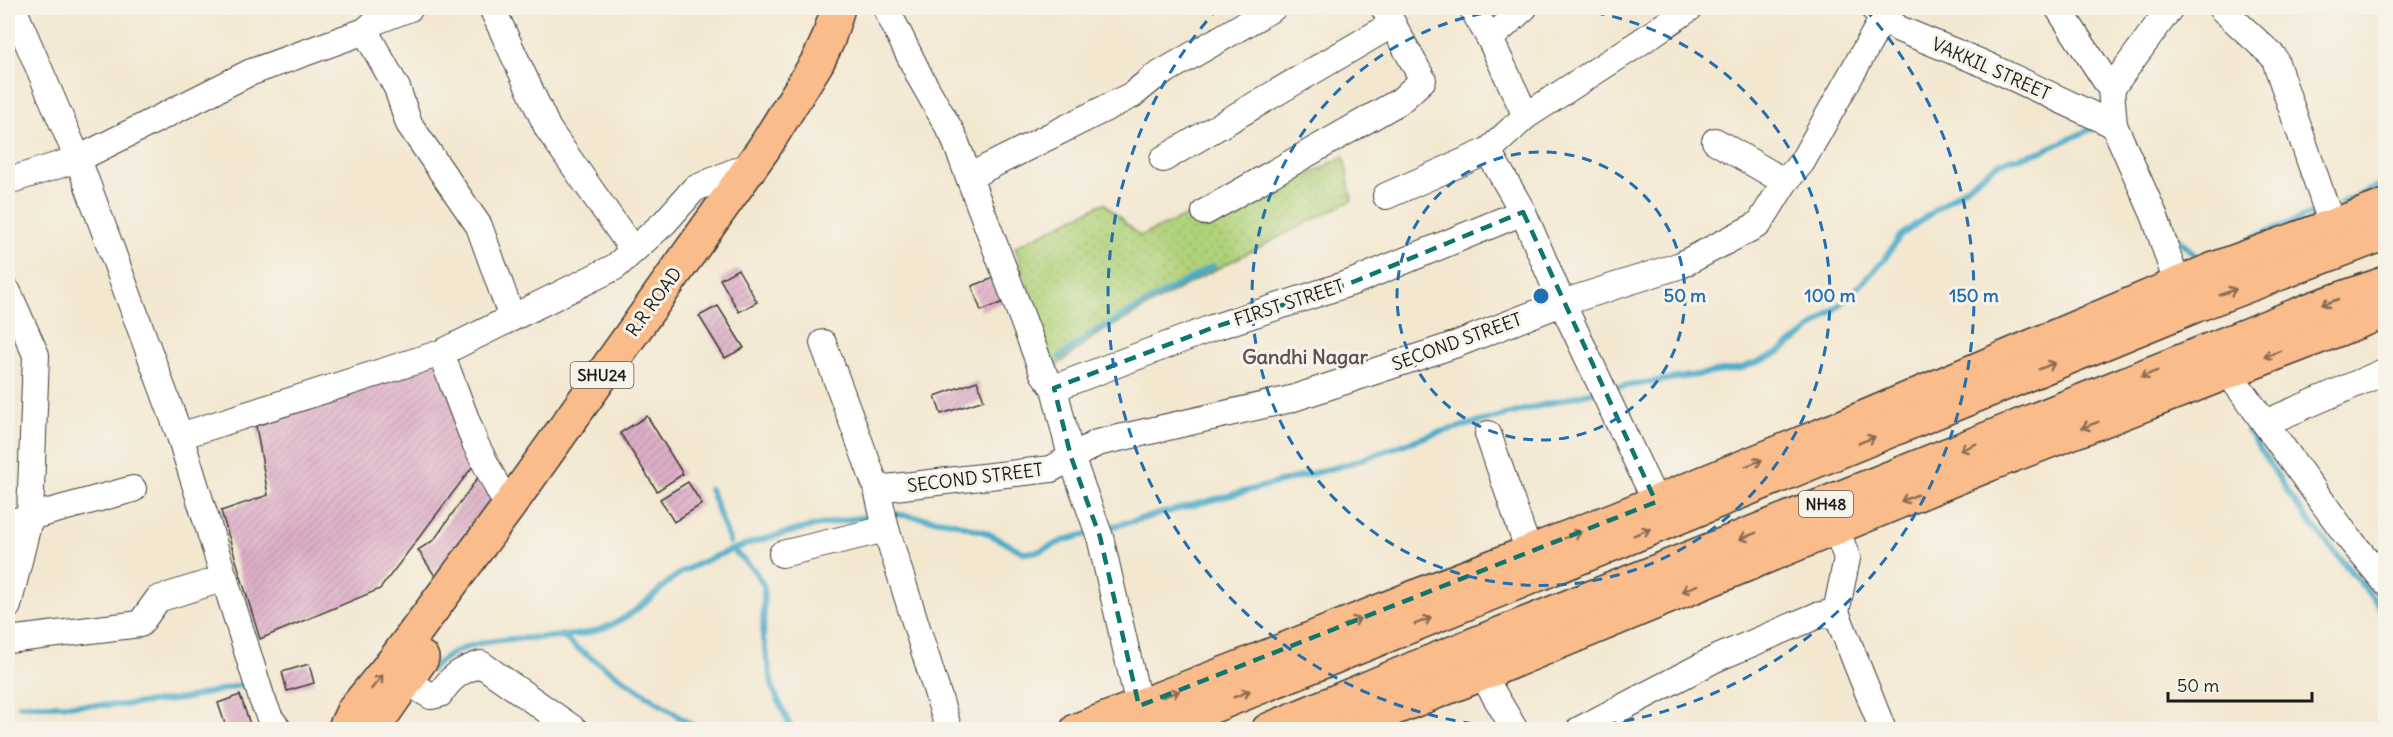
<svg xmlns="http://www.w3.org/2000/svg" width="2393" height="737" viewBox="0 0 2393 737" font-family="Delius,sans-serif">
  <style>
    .grass { fill: url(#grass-dots); stroke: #66764a; stroke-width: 1.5 }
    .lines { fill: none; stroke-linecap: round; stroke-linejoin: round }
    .stream { stroke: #49abc8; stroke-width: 6 }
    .building { fill: url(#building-hatch) }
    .minor-casing { stroke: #3c3a37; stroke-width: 28 }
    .major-casing { stroke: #3c3a37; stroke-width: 36 }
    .highway-casing { stroke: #3c3a37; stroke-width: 36 }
    .minor { stroke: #fff; stroke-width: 26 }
    .major { stroke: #f9bc8a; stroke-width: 33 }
    .highway { stroke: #f9bc8a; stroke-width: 33 }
    .oneway { stroke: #8a6c53 }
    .marked { fill: none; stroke: #0f766e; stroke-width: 4.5; stroke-dasharray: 12 8; stroke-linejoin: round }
    .ring { fill: none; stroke: #1f6fb2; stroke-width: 3; stroke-dasharray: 10 8 }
    .labels { text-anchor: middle; stroke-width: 6; stroke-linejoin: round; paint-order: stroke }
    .shield { fill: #f7f3e8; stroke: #5e5c59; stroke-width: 1.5 }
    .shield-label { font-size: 16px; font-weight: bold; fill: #1c1c1c }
    .street-label { font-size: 18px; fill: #1c1c1c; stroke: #f7f3e8 }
    .neighbourhood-label { font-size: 20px; font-weight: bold; fill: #604f58; stroke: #f7f3e8 }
    .centre { fill: #1f6fb2; stroke: #f7f3e8; stroke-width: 3 }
    .ring-label { font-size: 18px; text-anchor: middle; font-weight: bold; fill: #1f6fb2; stroke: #f7f3e8; stroke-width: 6; stroke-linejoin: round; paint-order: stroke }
  </style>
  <defs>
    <pattern id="grass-dots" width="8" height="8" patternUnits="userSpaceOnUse" patternTransform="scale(1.5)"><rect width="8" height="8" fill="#afd179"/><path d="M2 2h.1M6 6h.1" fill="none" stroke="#96b368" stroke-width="1.8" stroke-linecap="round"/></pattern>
    <pattern id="building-hatch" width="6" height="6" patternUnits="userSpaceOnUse" patternTransform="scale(1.5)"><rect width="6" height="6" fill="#ddafc7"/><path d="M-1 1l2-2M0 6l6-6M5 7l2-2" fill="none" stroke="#bd96aa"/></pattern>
  </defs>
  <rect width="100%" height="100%" fill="#f7f3e8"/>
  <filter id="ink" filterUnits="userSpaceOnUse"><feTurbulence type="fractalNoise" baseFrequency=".0167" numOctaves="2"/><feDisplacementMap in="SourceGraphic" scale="12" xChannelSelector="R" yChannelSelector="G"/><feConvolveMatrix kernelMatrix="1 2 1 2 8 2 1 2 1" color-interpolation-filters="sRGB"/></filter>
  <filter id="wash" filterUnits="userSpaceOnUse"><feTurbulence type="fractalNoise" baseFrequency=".008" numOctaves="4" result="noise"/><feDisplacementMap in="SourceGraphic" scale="24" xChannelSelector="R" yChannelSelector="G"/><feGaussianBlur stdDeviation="1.35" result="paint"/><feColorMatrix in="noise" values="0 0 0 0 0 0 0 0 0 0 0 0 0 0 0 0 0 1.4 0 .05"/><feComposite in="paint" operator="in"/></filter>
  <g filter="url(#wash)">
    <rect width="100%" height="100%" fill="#f3e7d0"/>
    <path class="grass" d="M1344,156L1352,200L1201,277L1095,336L1054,368L1015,247L1104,203L1140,236L1188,215L1198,229L1225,221Z"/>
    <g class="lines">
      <g class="stream">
        <path d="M2341,203L2386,183"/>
        <path d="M2173,232L2198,259L2202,257"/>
        <path d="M2254,237L2312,214"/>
        <path d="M1059,358L1089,335L1213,266"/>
        <path d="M1611,388L1742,368L1773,356L1802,336L1847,299L1884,260L1900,236L1999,163L2040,152L2098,126"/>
        <path d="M2248,431L2300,510L2386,614"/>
        <path d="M710,489L730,542"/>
        <path d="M895,514L952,522L987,533L1025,553L1040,551L1065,540L1091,533"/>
        <path d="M1103,529L1348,464L1433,434L1596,391"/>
        <path d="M735,552L754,570L764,586L763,639L773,689L792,730"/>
        <path d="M561,635L575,647L699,730"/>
        <path d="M431,670C471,628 536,643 587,633C614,627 634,613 654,595C664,586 673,576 686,570C740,542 810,525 870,516"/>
        <path d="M20,705H122L183,699L245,684"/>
      </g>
    </g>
    <g id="blocks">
      <g class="building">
        <path d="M738,269L757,302L739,312L720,279Z"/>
        <path d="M1002,275L1011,299L981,311L972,286Z"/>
        <path d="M718,306L744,348L725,358L699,316Z"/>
        <path d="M438,359L477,461L380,589L260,639L221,511L268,495L255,420Z"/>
        <path d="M977,381L984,400L941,414L935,396Z"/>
        <path d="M647,416L683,474L657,491L620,433Z"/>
        <path d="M483,470L495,500L451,566L435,576L418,550L434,540Z"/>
        <path d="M688,482L702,504L674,522L660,499Z"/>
        <path d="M309,664L314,683L287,691L282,672Z"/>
        <path d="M240,695L252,730H227L218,703Z"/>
      </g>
    </g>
  </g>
  <g filter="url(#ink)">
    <use href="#blocks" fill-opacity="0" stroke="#3c3a37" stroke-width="1.5"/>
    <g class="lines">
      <defs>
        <g id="minor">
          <path d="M13,8L78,159L180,436L262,699L270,718L279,730"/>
          <path d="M492,8L548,129L633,250"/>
          <path d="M886,8L921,79L953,135L1043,373L1054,388L1071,457L1100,537L1139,706"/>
          <path d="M1472,8L1490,39L1526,116"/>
          <path d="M1873,8L1899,29L1982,63L2114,125"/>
          <path d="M2058,8L2111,89L2114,125L2155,217L2183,302"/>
          <path d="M2221,8L2274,57L2332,225"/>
          <path d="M365,31L397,88L409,124L479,226L512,318"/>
          <path d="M1490,39L1524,8"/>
          <path d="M2111,89L2170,8"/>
          <path d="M1715,141L1785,182"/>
          <path d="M1488,151L1523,212L1562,303L1656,502"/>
          <path d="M1163,159L1393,24"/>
          <path d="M970,176L1132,95L1153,78L1273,8"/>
          <path d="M8,181L78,159L249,73L365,31L376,21L410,8"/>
          <path d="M1386,196L1488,151L1526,116L1636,45L1690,8"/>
          <path d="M1205,212L1400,101L1423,80L1384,8"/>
          <path d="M8,292L36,355L30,516L8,606"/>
          <path d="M823,343L877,489L886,529L949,730"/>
          <path d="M441,353L475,443L501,494"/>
          <path d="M2227,371L2347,536L2386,583"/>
          <path d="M1054,388L1212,328L1353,282L1523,212"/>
          <path d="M2265,423L2386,371"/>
          <path d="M1488,434L1529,552"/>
          <path d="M180,436L441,353L615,267L665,222L694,189L754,163"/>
          <path d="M877,489L1051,469L1097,443L1291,399L1457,344L1562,303L1681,265L1759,224L1785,182L1802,162L1884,16"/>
          <path d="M8,523L133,489"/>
          <path d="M1836,528L1847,558L1836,612L1883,730"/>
          <path d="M782,554L886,529"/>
          <path d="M8,640L140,624L158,599L225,578"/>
          <path d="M1482,674L1515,730"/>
          <path d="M406,681L431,696L440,694C451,677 461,670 481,664L575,730"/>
          <path d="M1579,730L1715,659L1816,616L1836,612"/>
        </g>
        <g id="major">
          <path d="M344,730L353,711L393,662L509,506L764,148L818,61L828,40L838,8"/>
          <path d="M372,730L422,658"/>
          <path d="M1077,730L1236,669L1427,592L1615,519L1844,426L2209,271L2386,206"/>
          <path d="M1339,730L1482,674L1990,464L2386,311"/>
        </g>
        <g id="highway">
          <path d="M1415,668L1459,682"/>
          <path d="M1154,730L1640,533L2194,306L2386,233"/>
          <path d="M1268,730L1415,668L2314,308L2386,283"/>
        </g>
      </defs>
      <use href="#minor" class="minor-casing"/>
      <use href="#major" class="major-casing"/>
      <use href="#highway" class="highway-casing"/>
      <use href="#minor" class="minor"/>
      <use href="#major" class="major"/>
      <use href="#highway" class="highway"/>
    </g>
    <defs><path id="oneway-shaft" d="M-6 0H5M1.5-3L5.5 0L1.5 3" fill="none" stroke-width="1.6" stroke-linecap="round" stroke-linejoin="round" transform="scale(1.5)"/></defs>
    <g class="oneway">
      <use href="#oneway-shaft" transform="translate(2228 292) rotate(-21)"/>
      <use href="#oneway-shaft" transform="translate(2330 302) rotate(161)"/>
      <use href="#oneway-shaft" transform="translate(2272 354) rotate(159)"/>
      <use href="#oneway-shaft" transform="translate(2047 366) rotate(-22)"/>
      <use href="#oneway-shaft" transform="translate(2149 374) rotate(158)"/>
      <use href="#oneway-shaft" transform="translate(2090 425) rotate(159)"/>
      <use href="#oneway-shaft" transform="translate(1867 440) rotate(-22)"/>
      <use href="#oneway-shaft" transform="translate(1968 447) rotate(158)"/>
      <use href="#oneway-shaft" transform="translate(1754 463) rotate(-22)"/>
      <use href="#oneway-shaft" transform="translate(1909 498) rotate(158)"/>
      <use href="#oneway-shaft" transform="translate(1642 532) rotate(-22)"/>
      <use href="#oneway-shaft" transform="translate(1573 535) rotate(-21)"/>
      <use href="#oneway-shaft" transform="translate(1748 536) rotate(158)"/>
      <use href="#oneway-shaft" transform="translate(1690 588) rotate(158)"/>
      <use href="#oneway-shaft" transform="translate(1423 621) rotate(-22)"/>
      <use href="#oneway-shaft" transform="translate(1352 622) rotate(-22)"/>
      <use href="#oneway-shaft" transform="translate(377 682) rotate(-51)"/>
      <use href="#oneway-shaft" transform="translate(1171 694) rotate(-21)"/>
      <use href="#oneway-shaft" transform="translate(1242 694) rotate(-22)"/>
    </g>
  </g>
  <path class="marked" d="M1523,212L1656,502L1139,706L1100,537L1071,457L1054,388L1212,328L1353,282Z"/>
  <g class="ring">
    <circle cx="1541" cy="296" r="144"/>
    <path d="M1559 8A289 289 0 1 1 1523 8"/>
    <path d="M1865 9A433 433 0 1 1 1217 9"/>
  </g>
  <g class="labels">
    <g class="shield">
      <rect x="570.5" y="362" width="63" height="26" rx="4.5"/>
      <rect x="1799" y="491" width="54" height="26" rx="4.5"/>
    </g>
    <g class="shield-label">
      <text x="602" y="381">SHU24</text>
      <text x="1826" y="510">NH48</text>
    </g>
    <g class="street-label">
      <text transform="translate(1991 69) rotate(24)" y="6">VAKKIL STREET</text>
      <text transform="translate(654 302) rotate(-54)" y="6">R.R ROAD</text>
      <text transform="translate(1289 303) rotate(-18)" y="6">FIRST STREET</text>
      <text transform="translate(1457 342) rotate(-20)" y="6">SECOND STREET</text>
      <text transform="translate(975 478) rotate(-7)" y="6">SECOND STREET</text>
    </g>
    <g class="neighbourhood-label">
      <text x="1305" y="364">Gandhi Nagar</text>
    </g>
  </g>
  <circle cx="1541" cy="296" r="9" class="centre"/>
  <g class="ring-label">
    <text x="1685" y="302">50 m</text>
    <text x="1830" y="302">100 m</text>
    <text x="1974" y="302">150 m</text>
  </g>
  <rect width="2393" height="737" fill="none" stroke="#f7f3e8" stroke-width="30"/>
  <path d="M2168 692v9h144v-9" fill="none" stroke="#1c1c1c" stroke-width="3"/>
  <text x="2177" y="692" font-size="18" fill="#1c1c1c" stroke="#f7f3e8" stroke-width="4.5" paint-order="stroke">50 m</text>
</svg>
